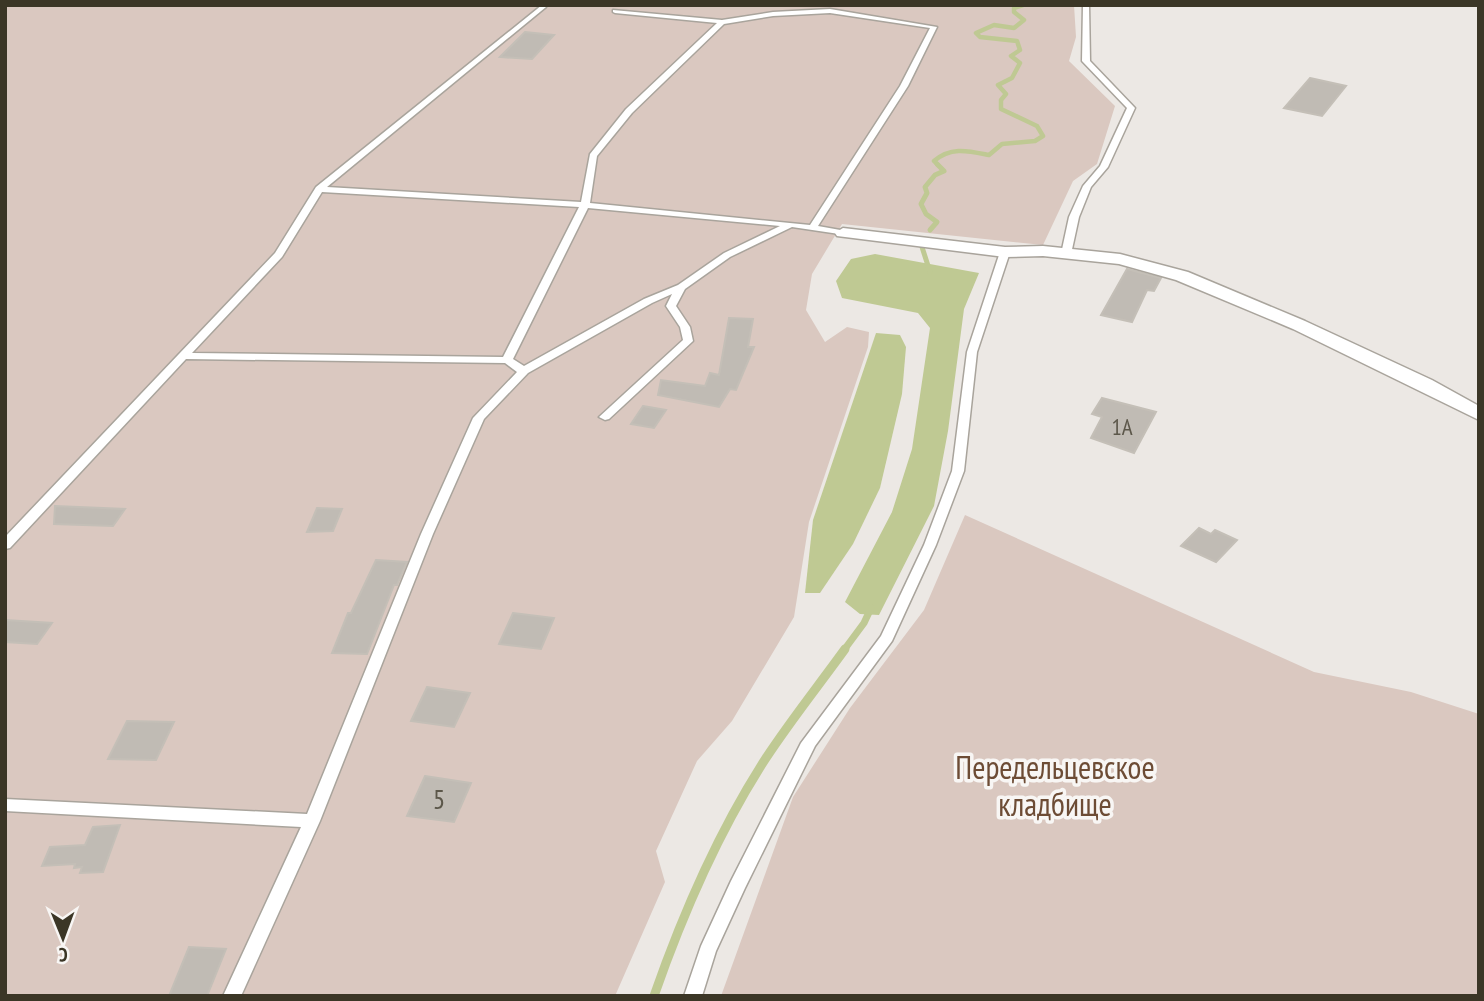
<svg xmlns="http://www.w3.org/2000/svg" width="1484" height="1001" viewBox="0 0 1484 1001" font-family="'PT Sans Narrow',sans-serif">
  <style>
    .green { fill: #dac8c0 }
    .water { fill: #bfc993 }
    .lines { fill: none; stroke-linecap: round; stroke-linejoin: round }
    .stream-far3 { stroke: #bfc993; stroke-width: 4.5 }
    .stream-far2 { stroke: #bfc993; stroke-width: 5 }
    .stream-far1 { stroke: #bfc993; stroke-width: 7 }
    .stream { stroke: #bfc993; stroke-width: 9 }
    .building { fill: #c0bbb4; stroke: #c4bfb7; stroke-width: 2 }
    .lane-casing { stroke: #a9a49c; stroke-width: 3 }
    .street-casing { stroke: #a9a49c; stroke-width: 3 }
    .lane { fill: #fff; fill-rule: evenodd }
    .street { fill: #fff; fill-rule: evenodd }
    .labels { text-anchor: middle; stroke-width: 7; stroke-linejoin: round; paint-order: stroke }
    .number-label { font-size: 23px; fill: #5c574a }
    .near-number-label { font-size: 28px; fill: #5c574a }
    .near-park-label { font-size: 32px; fill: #6d4c35; stroke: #f8f6f4 }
  </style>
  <rect width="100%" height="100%" fill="#ece8e4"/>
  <g class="green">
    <path d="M5,5H1074L1076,37L1069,61L1115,106L1097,164L1073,181L1043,245L842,224L812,274L806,310L825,342L847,327L869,332L868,347L809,522L794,617L732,721L697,761L656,851L665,882L615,996H5Z"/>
    <path d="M965,515L1314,672L1411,692L1479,714V996H721L793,797L850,708L924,610Z"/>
  </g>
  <g class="water">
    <path d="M875,254L979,273L964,309L948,431L934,506L879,615L860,614L845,602L892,512L912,449L930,328L918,313L842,298L836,281L851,259Z"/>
    <path d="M876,333L900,335L906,347L902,394L880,488L853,544L820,593H805L813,520Z"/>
  </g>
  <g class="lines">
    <path class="stream-far3" d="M938,165L934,161C951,146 969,151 989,155L1002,144L1035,141L1043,136L1037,126L1001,109V100L1006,94L998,85L1012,78L1020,63L1011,56L1020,50L1017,41L980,37L976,33L994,25L1014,28L1024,20L1014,12V8L1023,5"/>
    <g class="stream-far2">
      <path d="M930,230L937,222L926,214L921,204L927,193L925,187L935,175L944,171L937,164"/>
      <path d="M922,247L930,272"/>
    </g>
    <path class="stream-far1" d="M844,650L864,623L871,608"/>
    <path class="stream" d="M654,996C683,913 718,832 766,758C791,720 819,685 845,649"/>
  </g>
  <g class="building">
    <path d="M525,32L554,35L532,59L500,57Z"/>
    <path d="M1310,78L1346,86L1322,116L1284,108Z"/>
    <path d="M1127,269L1161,278L1154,291L1147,290L1132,322L1101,315Z"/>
    <path d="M729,318L753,319L748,347H754L736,390L730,389L719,407L658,395L661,380L705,386L710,373L719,375Z"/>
    <path d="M1102,398L1156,412L1134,453L1091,438L1102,417L1092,414Z"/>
    <path d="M643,406L666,410L654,428L631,424Z"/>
    <path d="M55,506L125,509L113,526L54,524Z"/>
    <path d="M317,508L342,509L333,531L307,532Z"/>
    <path d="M1199,528L1211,534L1215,530L1237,540L1216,562L1181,546Z"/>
    <path d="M376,560L407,562L397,585H394L367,654L332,653L348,613H351Z"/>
    <path d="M513,613L554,618L541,649L499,644Z"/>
    <path d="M5,620L52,623L37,644L5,642Z"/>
    <path d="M427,687L470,693L454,727L411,721Z"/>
    <path d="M127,721L174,722L156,760L108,759Z"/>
    <path d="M425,776L471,783L454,822L407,816Z"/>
    <path d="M120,825L103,872L80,873L82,867L74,868L75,864L42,866L50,847L85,845L93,827Z"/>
    <path d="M189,947L226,949L207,996H169Z"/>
  </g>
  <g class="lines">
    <defs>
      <g id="lane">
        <path d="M542,5L546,7L327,187L581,202L590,154L626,109L717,23L615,13L613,12V10L722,20L773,12L830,9L937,27L908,86L818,226L846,231V235L792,227L730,257L685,289L676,306L690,327L693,341L609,419L605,420L599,417L683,340L680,327L666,306L672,294L652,303L528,373L484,419L433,534L320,821L241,996H223L301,827L5,811V799L307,814L421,534L473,418L517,372L505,363L186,359L10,548L5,549V537L275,253L316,187ZM830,13L930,28L900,86L810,225L590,203L597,156L632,113L724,24L773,16ZM322,192L579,207L503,357L192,353L282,257ZM588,208L780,226L724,253L678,285L644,299L524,366L513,359Z"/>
        <path d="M1083,5H1089L1090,61L1135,108L1108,167L1091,187L1079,217L1071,254L1066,257L1061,254L1069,217L1083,186L1100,166L1127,108L1082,61Z"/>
        <path d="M1005,249L1010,252L977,352L964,471L936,545L892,641L815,746L745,888L716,951L702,996H684L701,946L731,881L801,743L881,636L924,545L952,471L967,352L1000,252Z"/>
      </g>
      <path id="street" d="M843,228L1005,247L1043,246L1120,254L1188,272L1305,321L1432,380L1479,406V420L1293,329L1176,280L1119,264L1043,256L1005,257L837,236L835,233Z"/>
    </defs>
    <use href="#lane" class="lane-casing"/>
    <use href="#street" class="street-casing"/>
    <use href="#lane" class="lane"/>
    <use href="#street" class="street"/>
  </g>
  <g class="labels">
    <g class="number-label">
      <text x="1122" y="435">1А</text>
    </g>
    <g class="near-number-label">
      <text x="439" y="809">5</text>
    </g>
    <g class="near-park-label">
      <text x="1055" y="779">Передельцевское<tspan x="1055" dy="37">кладбище</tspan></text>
    </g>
  </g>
  <rect width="1484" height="1001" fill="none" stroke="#3b3626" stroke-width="14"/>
  <g transform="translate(63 938) rotate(179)" stroke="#f8f6f4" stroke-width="5" paint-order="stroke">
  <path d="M0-5L12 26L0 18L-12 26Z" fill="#3b3626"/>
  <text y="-10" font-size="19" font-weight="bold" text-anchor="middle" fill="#3b3626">С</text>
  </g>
</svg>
